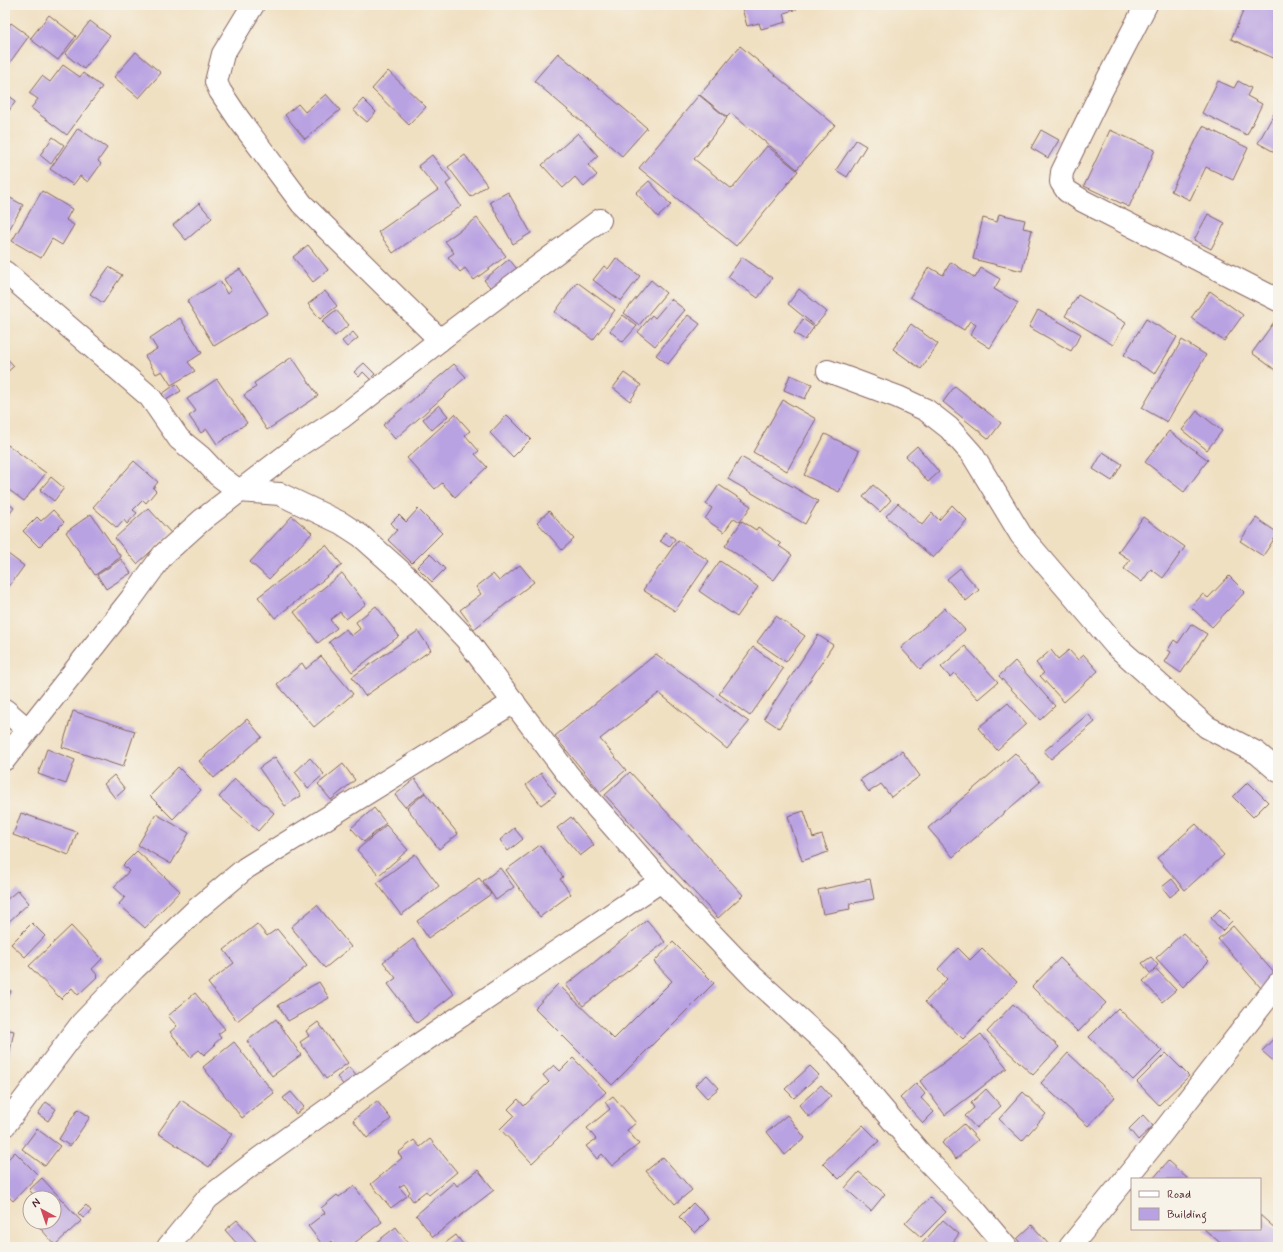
<svg xmlns="http://www.w3.org/2000/svg" width="1283" height="1252" viewBox="0 0 1283 1252" font-family="Mynerve,sans-serif">
  <style>
    .building { fill: #b9a2e2 }
    .lines { fill: none; stroke-linecap: round; stroke-linejoin: round }
    .street-casing { stroke: #846360; stroke-width: 24 }
    .street { stroke: #fff; stroke-width: 22 }
  </style>
  <rect width="100%" height="100%" fill="#f7f3e8"/>
  <filter id="ink" filterUnits="userSpaceOnUse"><feTurbulence type="fractalNoise" baseFrequency=".025" numOctaves="2"/><feDisplacementMap in="SourceGraphic" scale="8" xChannelSelector="R" yChannelSelector="G"/><feConvolveMatrix kernelMatrix="1 2 1 2 8 2 1 2 1" color-interpolation-filters="sRGB"/></filter>
  <filter id="wash" filterUnits="userSpaceOnUse"><feTurbulence type="fractalNoise" baseFrequency=".012" numOctaves="4" result="noise"/><feDisplacementMap in="SourceGraphic" scale="16" xChannelSelector="R" yChannelSelector="G"/><feGaussianBlur stdDeviation="0.9" result="paint"/><feColorMatrix in="noise" values="0 0 0 0 0 0 0 0 0 0 0 0 0 0 0 0 0 1.4 0 .05"/><feComposite in="paint" operator="in"/></filter>
  <g filter="url(#wash)">
    <rect width="100%" height="100%" fill="#f0e0c2"/>
    <g id="blocks">
      <g class="building">
        <path d="M741,5H796L797,9L784,13L786,22L761,29L759,23L747,26Z"/>
        <path d="M1246,5H1278V60L1231,39Z"/>
        <path d="M49,15L76,36L58,60L30,39Z"/>
        <path d="M90,21L110,36L84,69L65,54Z"/>
        <path d="M11,23L29,36L5,69V31Z"/>
        <path d="M740,46L835,125L797,169L731,113L727,117L700,95Z"/>
        <path d="M136,52L161,73L139,98L114,77Z"/>
        <path d="M558,53L647,128L622,156L534,81Z"/>
        <path d="M63,65L80,77L83,73L102,87L67,135L31,108L38,99L29,93L42,76L50,82Z"/>
        <path d="M388,71L426,107L409,125L372,89Z"/>
        <path d="M1218,81L1234,88L1238,81L1251,88L1247,96L1262,104L1247,135L1202,113Z"/>
        <path d="M5,93L16,101L5,116Z"/>
        <path d="M326,94L340,110L305,139L285,115L298,104L305,112Z"/>
        <path d="M699,95L727,118L694,159L732,189L767,146L798,171L736,246L639,168Z"/>
        <path d="M363,99L376,112L367,122L353,110Z"/>
        <path d="M1275,112L1278,113V154L1258,143Z"/>
        <path d="M1203,126L1248,148L1233,180L1206,167L1190,200L1171,191Z"/>
        <path d="M78,128L107,148L98,161L101,164L88,182L80,176L73,185L50,169Z"/>
        <path d="M1041,130L1059,140L1048,158L1031,148Z"/>
        <path d="M1110,130L1155,150L1129,207L1084,186Z"/>
        <path d="M578,133L598,156L588,165L597,175L584,187L575,177L563,188L542,165Z"/>
        <path d="M53,137L64,145L51,164L40,155Z"/>
        <path d="M856,140L866,146L847,177L836,170Z"/>
        <path d="M432,155L451,180L446,184L461,206L393,253L378,232L438,190L418,166Z"/>
        <path d="M465,155L487,185L471,197L448,167Z"/>
        <path d="M649,181L671,205L658,217L636,193Z"/>
        <path d="M42,191L72,209L66,220L74,225L62,245L52,239L41,258L12,241Z"/>
        <path d="M508,192L531,233L513,244L490,202Z"/>
        <path d="M5,195L23,205L5,237Z"/>
        <path d="M199,203L212,218L186,240L173,225Z"/>
        <path d="M999,214L1025,220L1023,228L1032,230L1022,271L973,259L983,218L997,222Z"/>
        <path d="M1208,214L1225,223L1211,249L1194,240Z"/>
        <path d="M477,218L506,256L474,280L465,268L460,272L448,257L454,253L445,241Z"/>
        <path d="M308,245L328,270L313,282L293,257Z"/>
        <path d="M742,257L772,278L758,298L728,277Z"/>
        <path d="M616,258L640,276L621,301L593,280L604,266L608,269Z"/>
        <path d="M509,259L521,274L496,294L484,280Z"/>
        <path d="M951,262L975,278L981,268L1000,279L994,289L1018,303L990,348L970,335L976,325L970,321L964,330L910,297L929,267L943,275Z"/>
        <path d="M109,267L122,275L103,303L90,294Z"/>
        <path d="M240,269L268,313L214,346L187,301L220,281L227,294L231,291L224,279Z"/>
        <path d="M651,280L666,293L639,325L624,313Z"/>
        <path d="M577,282L615,310L593,340L555,312Z"/>
        <path d="M799,289L827,312L815,326L788,304Z"/>
        <path d="M325,291L337,306L320,319L308,304Z"/>
        <path d="M1210,291L1243,315L1224,341L1191,318Z"/>
        <path d="M1078,295L1126,323L1113,345L1065,316Z"/>
        <path d="M671,299L685,310L655,346L638,332L652,315L655,318Z"/>
        <path d="M336,310L349,325L335,336L322,321Z"/>
        <path d="M1038,310L1081,334L1071,351L1029,327Z"/>
        <path d="M623,315L637,326L623,342L610,331Z"/>
        <path d="M688,315L700,324L668,364L656,355Z"/>
        <path d="M180,318L202,353L188,362L195,371L171,385L162,371L156,374L145,356L157,349L150,338Z"/>
        <path d="M803,319L814,327L805,340L794,333Z"/>
        <path d="M1146,319L1177,337L1155,374L1124,355Z"/>
        <path d="M1274,322L1278,325V372L1252,353Z"/>
        <path d="M911,324L938,344L921,369L893,349Z"/>
        <path d="M353,332L358,338L347,347L342,341Z"/>
        <path d="M1182,340L1206,355L1167,422L1142,408Z"/>
        <path d="M5,356L14,366L5,374Z"/>
        <path d="M292,357L318,396L267,430L244,395L256,387L254,383Z"/>
        <path d="M364,363L375,374L370,379L363,372L359,377L354,372Z"/>
        <path d="M454,364L466,377L395,439L383,425Z"/>
        <path d="M624,373L641,385L630,401L613,388Z"/>
        <path d="M790,375L812,384L805,399L784,390Z"/>
        <path d="M217,379L247,423L217,444L207,429L201,433L189,416L196,411L187,399Z"/>
        <path d="M176,384L181,391L166,400L162,394Z"/>
        <path d="M955,386L1001,423L989,439L943,402Z"/>
        <path d="M783,400L816,419L787,471L753,452Z"/>
        <path d="M439,405L448,416L432,430L423,419Z"/>
        <path d="M1197,411L1222,431L1207,450L1182,430Z"/>
        <path d="M455,414L470,431L465,435L479,451L475,454L487,467L455,497L442,483L435,489L407,458Z"/>
        <path d="M507,415L531,439L513,457L490,433Z"/>
        <path d="M1169,431L1208,460L1184,492L1145,462Z"/>
        <path d="M825,434L859,451L839,492L804,475Z"/>
        <path d="M8,445L46,473L24,501L5,487V449Z"/>
        <path d="M917,446L939,472L928,482L906,456Z"/>
        <path d="M1103,452L1122,464L1112,481L1093,469Z"/>
        <path d="M741,457L818,501L805,524L728,479Z"/>
        <path d="M134,461L158,482L153,488L156,491L146,503L143,500L133,510L137,513L127,524L124,520L117,528L93,507Z"/>
        <path d="M51,477L64,488L54,501L40,490Z"/>
        <path d="M719,485L751,506L740,522L734,518L724,532L705,519L712,508L706,504Z"/>
        <path d="M873,485L891,500L880,512L863,497Z"/>
        <path d="M5,501L14,508L5,520Z"/>
        <path d="M898,503L922,525L932,513L939,520L952,505L967,520L933,558L886,516Z"/>
        <path d="M148,508L171,533L137,564L115,538Z"/>
        <path d="M418,509L442,533L412,563L388,540L397,530L391,523L399,515L406,522Z"/>
        <path d="M53,510L64,522L39,547L23,531L37,517L41,521Z"/>
        <path d="M549,511L574,539L562,550L537,522Z"/>
        <path d="M91,514L121,557L95,575L66,532Z"/>
        <path d="M292,516L312,533L269,579L250,562Z"/>
        <path d="M1143,517L1185,547L1163,578L1151,569L1142,582L1124,569L1130,560L1118,552Z"/>
        <path d="M1256,518L1278,533L1263,556L1240,541Z"/>
        <path d="M742,521L756,530L758,527L781,544L779,546L792,555L774,580L725,546Z"/>
        <path d="M665,532L675,539L669,547L660,541Z"/>
        <path d="M678,540L709,561L675,611L643,590Z"/>
        <path d="M326,545L342,565L275,618L258,597Z"/>
        <path d="M8,554L24,566L5,592V558Z"/>
        <path d="M430,554L445,569L432,582L417,567Z"/>
        <path d="M121,559L131,573L106,589L97,575Z"/>
        <path d="M720,561L758,587L737,617L699,591Z"/>
        <path d="M520,565L534,582L474,629L460,610L481,594L476,587L493,574L499,581Z"/>
        <path d="M960,568L979,590L966,601L947,579Z"/>
        <path d="M342,573L366,604L346,619L340,612L330,620L337,628L318,643L294,612Z"/>
        <path d="M1229,576L1245,592L1212,627L1191,607L1203,594L1208,598Z"/>
        <path d="M376,606L399,636L352,672L329,642L346,629L351,636L360,629L356,622Z"/>
        <path d="M945,608L965,630L920,669L901,648Z"/>
        <path d="M776,616L805,636L786,662L757,642Z"/>
        <path d="M1191,624L1207,634L1181,673L1165,662L1171,652L1168,650L1174,640L1178,643Z"/>
        <path d="M418,631L431,650L365,696L352,677Z"/>
        <path d="M818,635L833,645L779,728L764,718Z"/>
        <path d="M965,646L998,682L978,699L954,673L950,677L941,667Z"/>
        <path d="M753,647L783,669L750,716L719,694Z"/>
        <path d="M1051,650L1058,659L1069,650L1078,660L1084,655L1098,671L1064,702L1040,676L1044,673L1036,663Z"/>
        <path d="M656,654L749,722L727,749L659,693L600,739L626,770L600,792L555,736Z"/>
        <path d="M321,656L353,694L314,727L277,684L302,663L306,669Z"/>
        <path d="M1015,661L1055,706L1040,720L999,676Z"/>
        <path d="M1008,703L1026,724L997,750L978,728Z"/>
        <path d="M73,711L135,731L123,767L62,747Z"/>
        <path d="M1088,714L1095,722L1051,759L1044,751Z"/>
        <path d="M247,719L262,737L214,778L199,761Z"/>
        <path d="M47,749L75,760L66,784L38,774Z"/>
        <path d="M902,751L920,776L891,797L881,784L869,792L860,780Z"/>
        <path d="M1015,753L1040,782L953,857L928,828Z"/>
        <path d="M275,757L301,796L285,806L259,768Z"/>
        <path d="M310,758L324,774L308,788L295,772Z"/>
        <path d="M343,764L355,780L331,800L318,784Z"/>
        <path d="M178,767L201,790L173,819L150,796Z"/>
        <path d="M630,772L743,895L718,918L605,795Z"/>
        <path d="M541,773L556,794L541,805L526,785Z"/>
        <path d="M114,775L125,789L115,798L104,784Z"/>
        <path d="M235,779L274,813L258,831L219,797Z"/>
        <path d="M415,779L425,792L405,807L395,795Z"/>
        <path d="M1248,782L1268,802L1253,817L1233,797Z"/>
        <path d="M425,793L458,834L439,849L407,808Z"/>
        <path d="M374,808L386,823L364,842L351,828Z"/>
        <path d="M804,811L813,838L822,835L828,852L802,861L788,816Z"/>
        <path d="M21,813L77,832L69,855L13,835Z"/>
        <path d="M156,814L189,833L171,864L138,845Z"/>
        <path d="M571,817L594,845L580,856L557,828Z"/>
        <path d="M1196,824L1224,855L1185,890L1157,858Z"/>
        <path d="M386,825L408,850L379,875L357,850Z"/>
        <path d="M514,828L523,839L508,851L500,840Z"/>
        <path d="M540,845L563,877L560,879L571,894L540,917L506,870Z"/>
        <path d="M137,851L180,891L145,928L119,904L125,897L114,887L129,871L123,865Z"/>
        <path d="M415,854L439,886L401,915L377,883Z"/>
        <path d="M500,868L514,887L496,900L483,881Z"/>
        <path d="M479,878L491,894L428,938L417,921Z"/>
        <path d="M870,879L874,899L849,904L850,909L823,914L818,890Z"/>
        <path d="M1172,879L1180,889L1170,897L1162,887Z"/>
        <path d="M18,890L29,903L5,925V901Z"/>
        <path d="M317,905L351,947L325,968L291,927Z"/>
        <path d="M1220,909L1232,921L1222,931L1211,918Z"/>
        <path d="M647,920L665,942L583,1006L566,985Z"/>
        <path d="M32,923L45,936L25,957L11,944Z"/>
        <path d="M257,924L267,936L277,929L307,966L237,1021L208,983L234,963L224,950Z"/>
        <path d="M71,926L102,959L92,969L98,976L78,995L72,988L61,999L29,966Z"/>
        <path d="M1233,926L1276,975L1261,988L1218,939Z"/>
        <path d="M1183,933L1209,961L1183,987L1156,958Z"/>
        <path d="M413,939L454,994L417,1023L388,984L396,978L383,962Z"/>
        <path d="M673,942L714,983L612,1085L535,1008L558,984L614,1039L672,981L654,962Z"/>
        <path d="M958,948L970,960L982,948L1017,982L963,1039L925,1002L947,979L938,969Z"/>
        <path d="M1151,957L1158,965L1150,973L1142,963Z"/>
        <path d="M1060,958L1106,1003L1078,1032L1032,987Z"/>
        <path d="M1156,969L1176,990L1162,1002L1143,981Z"/>
        <path d="M319,982L329,998L288,1021L278,1005Z"/>
        <path d="M5,988L11,991L5,1005Z"/>
        <path d="M195,993L225,1029L218,1034L221,1038L214,1044L215,1045L204,1055L199,1050L190,1057L170,1032L177,1026L168,1016Z"/>
        <path d="M1013,1004L1059,1047L1033,1075L987,1032Z"/>
        <path d="M1118,1008L1162,1051L1133,1080L1089,1037Z"/>
        <path d="M276,1019L301,1055L272,1076L247,1041Z"/>
        <path d="M318,1022L348,1063L326,1079L300,1042L309,1036L306,1031Z"/>
        <path d="M5,1029L14,1031L7,1065L5,1064Z"/>
        <path d="M981,1034L1007,1068L945,1115L920,1081Z"/>
        <path d="M1278,1034V1065L1262,1051Z"/>
        <path d="M234,1042L274,1093L242,1118L203,1067Z"/>
        <path d="M1068,1053L1115,1097L1088,1126L1041,1083Z"/>
        <path d="M1166,1053L1189,1076L1159,1105L1137,1082Z"/>
        <path d="M573,1058L606,1092L532,1163L500,1129L514,1115L508,1109L518,1099L524,1106L549,1082L543,1075L554,1065L560,1071Z"/>
        <path d="M810,1066L819,1075L794,1098L785,1089Z"/>
        <path d="M349,1067L358,1078L346,1088L337,1077Z"/>
        <path d="M707,1075L719,1088L707,1098L695,1085Z"/>
        <path d="M916,1083L925,1094L921,1098L934,1112L923,1123L900,1098Z"/>
        <path d="M821,1085L831,1096L809,1117L799,1105Z"/>
        <path d="M986,1089L1001,1106L976,1128L965,1116L974,1108L971,1103Z"/>
        <path d="M291,1092L304,1107L296,1114L283,1098Z"/>
        <path d="M1023,1092L1046,1114L1022,1141L999,1119Z"/>
        <path d="M613,1096L636,1123L627,1130L639,1144L612,1166L602,1154L597,1159L586,1146L596,1139L587,1128L610,1109L605,1102Z"/>
        <path d="M181,1100L232,1134L209,1167L158,1133Z"/>
        <path d="M377,1101L391,1119L367,1138L353,1120Z"/>
        <path d="M46,1102L56,1109L48,1121L38,1114Z"/>
        <path d="M78,1109L90,1117L70,1146L59,1139Z"/>
        <path d="M787,1115L805,1138L785,1155L767,1132Z"/>
        <path d="M1143,1115L1153,1126L1138,1140L1129,1129Z"/>
        <path d="M964,1124L978,1140L956,1159L942,1143Z"/>
        <path d="M863,1125L879,1141L839,1179L823,1163Z"/>
        <path d="M37,1129L60,1146L45,1166L22,1149Z"/>
        <path d="M430,1139L457,1172L429,1195L426,1191L413,1201L408,1194L410,1192L404,1184L399,1187L407,1196L391,1208L371,1184L402,1158L398,1153L414,1140L420,1147Z"/>
        <path d="M15,1152L38,1175L13,1201L5,1193V1162Z"/>
        <path d="M663,1157L692,1190L675,1204L646,1171Z"/>
        <path d="M1168,1161L1188,1179H1153Z"/>
        <path d="M478,1170L494,1190L433,1237L416,1215L454,1182L457,1186Z"/>
        <path d="M859,1172L885,1194L871,1211L845,1188Z"/>
        <path d="M42,1178L81,1221L55,1245L35,1222H54V1198H37L29,1190Z"/>
        <path d="M354,1186L382,1222L349,1247H337L332,1241L324,1247L308,1226L325,1213L321,1208L337,1195L339,1197Z"/>
        <path d="M930,1197L946,1212L921,1237L905,1223Z"/>
        <path d="M693,1203L709,1219L695,1233L679,1217Z"/>
        <path d="M86,1205L91,1211L83,1218L78,1213Z"/>
        <path d="M1260,1215L1278,1231V1242L1274,1247H1225L1204,1229H1260Z"/>
        <path d="M237,1220L260,1246L259,1247H240L225,1230Z"/>
        <path d="M943,1220L959,1234L953,1242L958,1247H919Z"/>
        <path d="M1032,1225L1050,1246L1049,1247H1023L1017,1239Z"/>
        <path d="M396,1227L411,1247H370Z"/>
        <path d="M456,1235L465,1247H440Z"/>
      </g>
    </g>
  </g>
  <g filter="url(#ink)">
    <use href="#blocks" fill-opacity="0" stroke="#846360" stroke-width="1"/>
    <g class="lines">
      <defs>
        <g id="street">
          <path d="M253,5L223,54L216,82L220,91L238,118L302,204L440,340"/>
          <path d="M1146,5L1102,90L1062,172L1061,182L1067,191L1083,201L1278,300"/>
          <path d="M5,272L150,397L179,439L201,457L218,475L239,491L280,494L341,523L361,536L406,576L466,639L569,776L661,881L754,978L830,1047L920,1153L974,1209L1006,1247"/>
          <path d="M828,371L898,397L926,410L949,428L972,454L1021,535L1115,645L1207,727L1257,753L1278,771"/>
          <path d="M5,710L27,729"/>
          <path d="M5,759L131,599L163,555L202,520L301,444L341,418L440,340L600,220"/>
          <path d="M5,1125L82,1023L134,969L197,909L246,868L514,702"/>
          <path d="M168,1247L208,1198L260,1158L415,1047L661,881"/>
          <path d="M1070,1247L1152,1146L1278,984"/>
        </g>
      </defs>
      <use href="#street" class="street-casing"/>
      <use href="#street" class="street"/>
    </g>
  </g>
  <rect width="1283" height="1252" fill="none" stroke="#f7f3e8" stroke-width="20"/>
  <rect x="1131" y="1178" width="130" height="52" fill="#f7f3e8" stroke="#b29e9c"/>
  <rect x="1139" y="1191" width="20" height="6" fill="#ffffff" stroke="#b29e9c"/>
  <text x="1167" y="1198" font-size="12" fill="#4a1f2b">Road</text>
  <rect x="1139" y="1208" width="20" height="12" fill="#b9a2e2" stroke="#b29e9c"/>
  <text x="1167" y="1218" font-size="12" fill="#4a1f2b">Building</text>
  <g transform="translate(42 1210) rotate(320)"><circle r="19" fill="#f7f3e8" stroke="#b29e9c"/>
  <path d="M0-3L7 15L0 10L-7 15Z" fill="#d1495b"/>
  <text y="-6" font-size="11" font-weight="bold" text-anchor="middle" fill="#4a1f2b">N</text>
  </g>
</svg>
